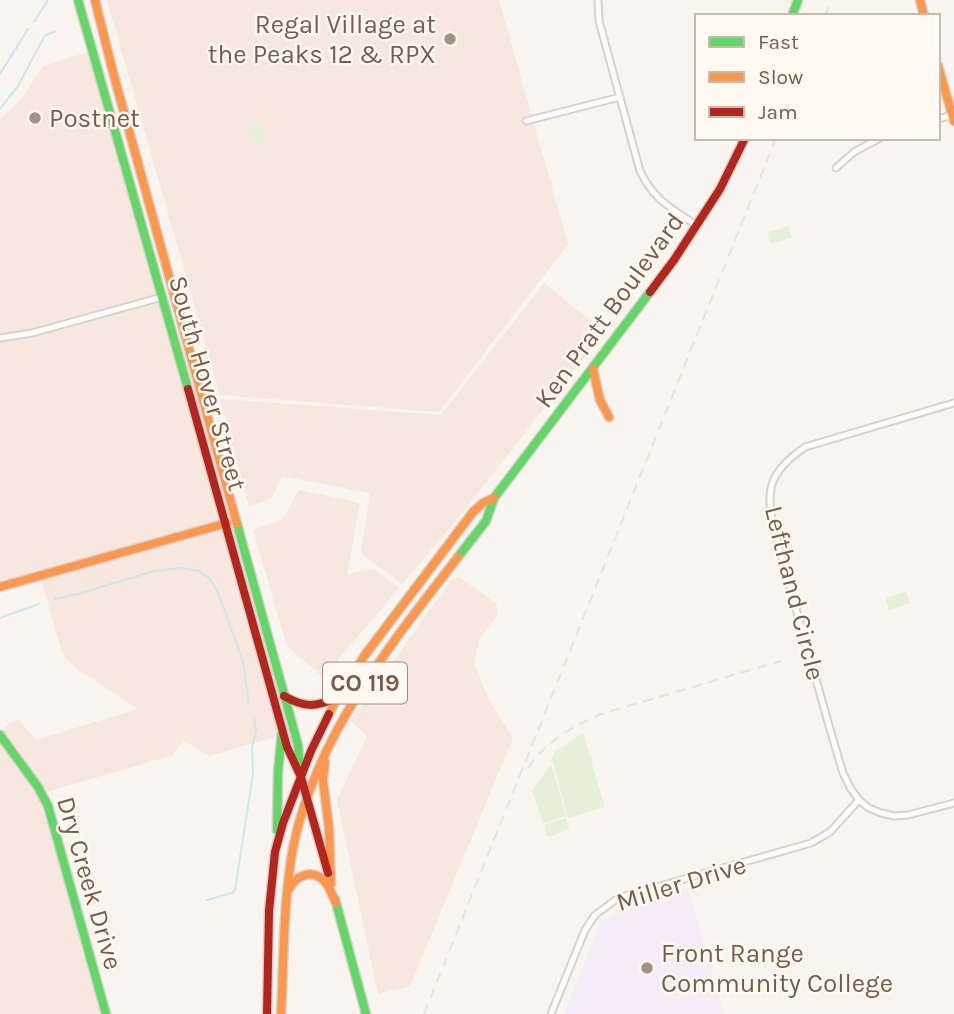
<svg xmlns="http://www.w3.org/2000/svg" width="954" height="1014" viewBox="0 0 954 1014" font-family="Karla,sans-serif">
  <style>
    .commercial { fill: #f6e7df }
    .education { fill: #f5ecf5 }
    .green { fill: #e5f0d9 }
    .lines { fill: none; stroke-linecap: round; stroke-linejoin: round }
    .stream { stroke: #cfe7ea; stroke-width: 2 }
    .street-casing { stroke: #d8d1cc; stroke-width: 9 }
    .fast-casing { stroke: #d8d0ca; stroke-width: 11 }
    .slow-casing { stroke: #d8d0ca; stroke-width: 11 }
    .jam-casing { stroke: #d8d0ca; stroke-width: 11 }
    .street { stroke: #fefdfc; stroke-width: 5 }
    .fast { stroke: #63d668; stroke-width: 8 }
    .slow { stroke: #ff974d; stroke-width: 8 }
    .jam { stroke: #b3261e; stroke-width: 8 }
    .rail { stroke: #e5e3e6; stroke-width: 2; stroke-dasharray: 10 7; stroke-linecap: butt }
    .poi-dot { fill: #a59185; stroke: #fff9f0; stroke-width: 2.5 }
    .labels { text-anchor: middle; stroke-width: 5; stroke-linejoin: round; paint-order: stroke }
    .shield { fill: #fff9f0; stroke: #a18a7d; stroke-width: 2 }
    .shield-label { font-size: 24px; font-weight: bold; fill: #795b4c }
    .poi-label { font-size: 26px; fill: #795b4c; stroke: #fff9f0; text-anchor: start }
    .street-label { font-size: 26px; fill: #795b4c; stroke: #fff9f0 }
  </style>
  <rect width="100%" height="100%" fill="#f8f4ee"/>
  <g class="commercial">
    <path d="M107,0H499L568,244L439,412L220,395Z"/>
    <path d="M92,51L282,735L209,756L183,740L173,755L42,793L106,1014H0V731L13,721L19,720L36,740L138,709L76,668L66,659L61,649L40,575L0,586V119L20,101L43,66Z"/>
    <path d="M544,283L604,332L455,522L402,584L361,553L370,493L282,476L272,498L249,506L220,399L441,415Z"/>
    <path d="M299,490L360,503L347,574L374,569L399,588L323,677L287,646L253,530L282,520Z"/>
    <path d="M459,577L496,603L498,614L479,639L474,664L489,700L513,738L410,986L378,994L337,800L367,736L350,720L370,695L450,581Z"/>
  </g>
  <path class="education" d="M688,888L724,1014H564L601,921L618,912Z"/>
  <g class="green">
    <path d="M259,122L265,142L255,145L249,124Z"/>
    <path d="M788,226L792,238L771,244L767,233Z"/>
    <path d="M906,592L910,603L889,610L886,598Z"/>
    <path d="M583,733L605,807L568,818L552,758L554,752Z"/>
    <path d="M551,764L566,816L543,823L532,791Z"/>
    <path d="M566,818L569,830L547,837L544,825Z"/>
  </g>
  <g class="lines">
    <g class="stream">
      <path d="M34,22L48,0"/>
      <path d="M0,74L28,29"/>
      <path d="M0,109L18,86L44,37L48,34L55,32"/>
      <path d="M55,599L78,594L154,571L181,568L199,571L209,578L218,592L243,662L249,704"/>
      <path d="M0,618L39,604"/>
      <path d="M207,900L232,893L235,890L253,774L252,748L256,730L254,718"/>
    </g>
    <defs>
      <g id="street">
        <path d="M598,0L599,21L640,171C653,199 671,208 696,225"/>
        <path d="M938,119L952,115"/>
        <path d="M526,121L620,97"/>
        <path d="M836,168L854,152L880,138"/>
        <path d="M0,338L32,333L162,297"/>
        <path d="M954,403L805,447C769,472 765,489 774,531L832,736L843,773L851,789L859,800L869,808L881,813L894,816L908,815L954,803"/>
        <path d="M551,1014L585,930L595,915L618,898L811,843L830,832L859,800"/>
      </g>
      <g id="fast">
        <path d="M78,0L188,389"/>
        <path d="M792,16L798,0"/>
        <path d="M237,524L298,745L300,770"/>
        <path d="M458,557L486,521L494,498L650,292"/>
        <path d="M0,735L38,787L48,806L106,1014"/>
        <path d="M277,830L278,773L282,731"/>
        <path d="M335,899L366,1014"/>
      </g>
      <g id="slow">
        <path d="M95,0L113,72L237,524"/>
        <path d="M920,0L924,16"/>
        <path d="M938,66L954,121"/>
        <path d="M593,369L600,400L609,417"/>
        <path d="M0,587L227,523"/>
        <path d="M329,714L337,698L365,655L473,512L483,503L494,498"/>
        <path d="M325,762L323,780L329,828L331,884"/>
        <path d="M289,889C297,874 314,868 326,883C330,889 333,896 336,903"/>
        <path d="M281,1014C284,957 283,899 294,843C318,733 391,644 458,557"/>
      </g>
      <g id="jam">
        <path d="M650,292L674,260L720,189L745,138"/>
        <path d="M188,389L287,747L301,777L328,873"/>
        <path d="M284,696C305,708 315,707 337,698"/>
        <path d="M267,1014L269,911L275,852L283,823L311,751L329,714"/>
      </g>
    </defs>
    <use href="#street" class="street-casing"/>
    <use href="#fast" class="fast-casing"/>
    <use href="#slow" class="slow-casing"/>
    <use href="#jam" class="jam-casing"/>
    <use href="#street" class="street"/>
    <use href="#fast" class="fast"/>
    <use href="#slow" class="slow"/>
    <use href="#jam" class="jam"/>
    <g class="rail">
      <path d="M825,16L832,0"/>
      <path d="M528,768C546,742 572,726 601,714L781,661"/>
      <path d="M424,1014L776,138"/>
    </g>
  </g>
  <g class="poi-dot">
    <circle cx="450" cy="39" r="7"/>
    <circle cx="35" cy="118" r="7"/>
    <circle cx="647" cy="968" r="7"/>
  </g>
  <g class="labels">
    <rect class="shield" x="323" y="662.5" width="84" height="41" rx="5"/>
    <g class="shield-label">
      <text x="365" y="691">CO 119</text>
    </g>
    <g class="poi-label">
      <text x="436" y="33" text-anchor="end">Regal Village at<tspan x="436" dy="30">the Peaks 12 &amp; RPX</tspan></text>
      <text x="49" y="127">Postnet</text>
      <text x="661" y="962">Front Range<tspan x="661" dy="30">Community College</tspan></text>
    </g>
    <g class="street-label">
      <text transform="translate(609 310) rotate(-54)" y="9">Ken Pratt Boulevard</text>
      <text transform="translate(208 383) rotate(74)" y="9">South Hover Street</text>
      <text transform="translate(795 593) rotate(76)" y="9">Lefthand Circle</text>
      <text transform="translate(90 883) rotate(74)" y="9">Dry Creek Drive</text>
      <text transform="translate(681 883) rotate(-17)" y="9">Miller Drive</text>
    </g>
  </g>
  <rect x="695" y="14" width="245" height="126" fill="#fff9f0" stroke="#c9baae" stroke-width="2"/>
  <rect x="709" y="37" width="35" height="10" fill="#63d668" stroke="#c9baae" stroke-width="2"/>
  <text x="758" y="49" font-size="21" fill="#795b4c">Fast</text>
  <rect x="709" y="72" width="35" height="10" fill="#ff974d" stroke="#c9baae" stroke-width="2"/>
  <text x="758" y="84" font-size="21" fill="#795b4c">Slow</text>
  <rect x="709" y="107" width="35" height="10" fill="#b3261e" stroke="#c9baae" stroke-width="2"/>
  <text x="758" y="119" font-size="21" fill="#795b4c">Jam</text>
</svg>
